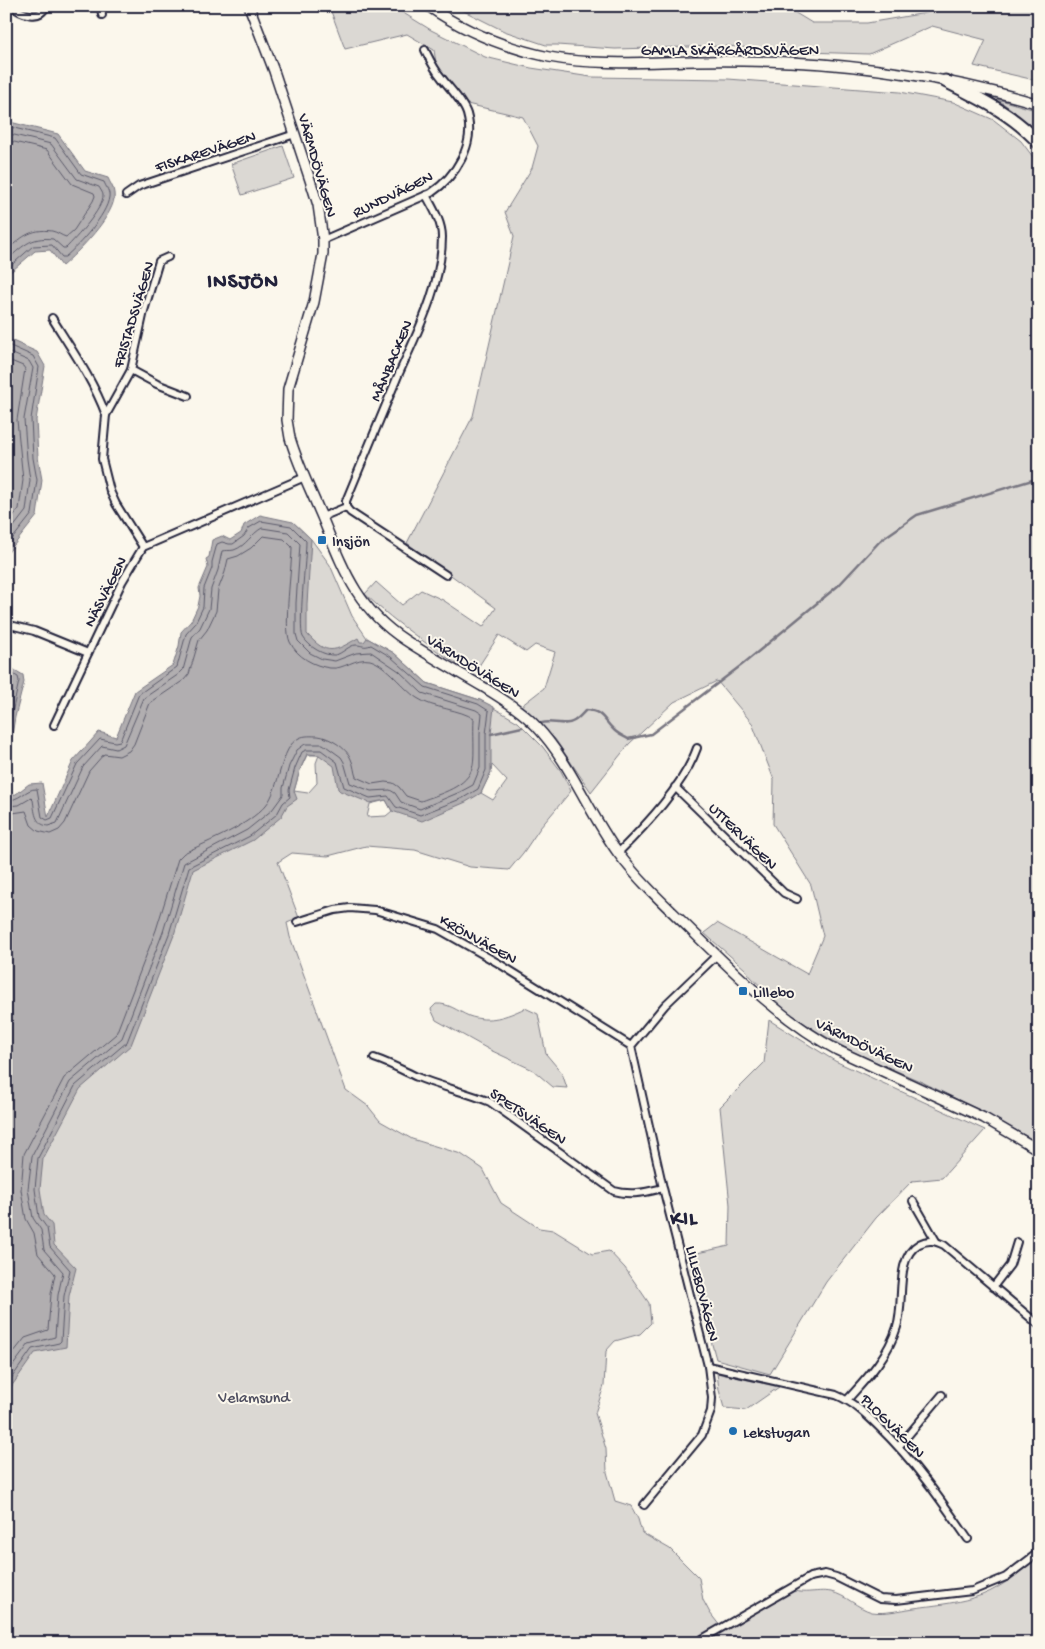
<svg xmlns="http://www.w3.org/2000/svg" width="1045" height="1649" viewBox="0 0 1045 1649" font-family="'Gochi Hand',sans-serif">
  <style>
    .green { fill: #dbd8d3; stroke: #7e7d87; fill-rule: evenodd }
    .water { fill: #b1aeb0; stroke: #787681 }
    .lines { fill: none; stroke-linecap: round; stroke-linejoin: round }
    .shore { stroke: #5b5a6a; stroke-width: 1 }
    .stream { stroke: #787681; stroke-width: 2.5 }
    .street-casing { stroke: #22223b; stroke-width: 10 }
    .secondary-casing { stroke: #22223b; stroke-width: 12 }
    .highway-casing { stroke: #22223b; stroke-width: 15 }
    .street { stroke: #fbf7ec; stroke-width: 6 }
    .secondary { stroke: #fbf7ec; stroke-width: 9 }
    .highway { stroke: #fbf7ec; stroke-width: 11 }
    .poi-dot { fill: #1f6fb2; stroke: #fbf7ec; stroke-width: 2 }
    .labels { text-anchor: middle; stroke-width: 4; stroke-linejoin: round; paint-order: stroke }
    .street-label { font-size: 16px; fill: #22223b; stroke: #fbf7ec }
    .poi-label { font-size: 16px; fill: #22223b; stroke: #fbf7ec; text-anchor: start }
    .park-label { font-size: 16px; fill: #505061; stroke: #fbf7ec }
    .district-label { font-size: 21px; font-weight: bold; letter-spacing: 1px; fill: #22223b; stroke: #fbf7ec }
  </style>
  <rect width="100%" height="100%" fill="#fbf7ec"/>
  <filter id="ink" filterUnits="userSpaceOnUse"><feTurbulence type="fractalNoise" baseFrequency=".02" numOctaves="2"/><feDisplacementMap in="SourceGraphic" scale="10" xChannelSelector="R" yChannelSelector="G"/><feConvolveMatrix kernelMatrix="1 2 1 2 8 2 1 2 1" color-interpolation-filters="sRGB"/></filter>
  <g filter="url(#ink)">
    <g class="green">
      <path d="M329,6H392L431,30L485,57L531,68L591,77L728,79L900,92L953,102L994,120L1021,141L1039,165V1145L1028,1137L977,1109L922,1082L851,1051L818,1032L789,1013L751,977L745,969L704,933L717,923L807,974L823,936L811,885L773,824L774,780L752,723L717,681L674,702L629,744L591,792L555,739L521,706L544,688L555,652L535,645L526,652L499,635L473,675C436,650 398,626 365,594L376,582L402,605L421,590L443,600L483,627L496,608L407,543L473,416L514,236L505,212L532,168L538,146L523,117L467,104L441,73L436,63L434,50L407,34L345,49Z"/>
      <path d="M454,6H784L812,23H867L926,13L946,6H1039V81L974,66L986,40L932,26L869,54L805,52L726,46L615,49L557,45H546L504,31Z"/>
      <path d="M997,99L1039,111V133L1011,109Z"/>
      <path d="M283,146L294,178L242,195L231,164Z"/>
      <path d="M293,522L311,539L330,565L352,616L367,638L394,653L427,683L480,700L518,722L542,746L561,771L571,791L540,828L523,853L509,870L470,867L415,850L366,846L328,856L292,853L278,862L299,918L287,923L290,937L346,1090L368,1106L380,1121L412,1139L461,1154L483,1169L501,1203L539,1228L553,1230L592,1254L609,1251L625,1268L649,1303L651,1323L640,1334L615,1341L606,1351L604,1386L595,1413L606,1449L607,1472L615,1501L631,1506L638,1519L642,1533L670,1549L699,1578L703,1600L710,1613L720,1626L787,1587C800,1597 816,1589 831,1592C846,1595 857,1608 872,1612C885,1614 901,1610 914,1608C936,1605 960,1603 982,1595C1003,1587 1022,1570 1039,1556V1643H6V805L57,839L126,768ZM307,755H319L316,763L317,783L308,793L294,791L300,770ZM492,765L507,781L493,800L481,793L491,772ZM386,800L392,811L386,816L367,817L370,804Z"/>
      <path d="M436,1004C449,1003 457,1011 469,1016C489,1023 506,1017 525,1008L538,1014L546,1054L562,1073L567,1088L553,1087L533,1070L488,1049L436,1020L431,1009Z"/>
      <path d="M769,1020L835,1061L985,1130L942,1178L912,1181L876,1218L826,1282L770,1374L716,1359L688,1255L729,1246L730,1205L720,1107L764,1063Z"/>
      <path d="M717,1373L779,1387L746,1410L724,1408L719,1390Z"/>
    </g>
    <g class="water">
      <path d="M6,121L58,134L85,171L108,178C110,183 114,188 114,193C118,213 76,254 62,266L50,250L35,251L6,276Z"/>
      <path d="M6,338L37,352L45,366L36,420L38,457L42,480L37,516L6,555Z"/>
      <path d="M260,515L293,522L311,539L307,604V634C327,656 334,652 358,638L360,642H364L367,638L394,653L427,683L480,700L494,707L491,734V772L481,793L466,802L422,821L392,811L386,800L370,803L340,791L338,789L334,766L319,755L307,754L300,770L294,791L297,799L287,806L281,817L253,840L193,870L174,935L131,1045L80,1089L43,1159L40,1189L44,1215L52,1225L54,1245L76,1268L69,1296L66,1347L35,1353L6,1394V793L11,795L16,794L29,784L42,783L48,817L73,761L99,732L116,737L135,691L173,665L179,646L181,632L191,621L198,606L200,596L199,588L208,567L206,559L209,557L212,540L222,536L230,540L241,533L244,525Z"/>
      <path d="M11,668L23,675L24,682L15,717L6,771V670Z"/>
    </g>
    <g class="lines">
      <g class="shore">
        <path d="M6,126L55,138L81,174L104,182C106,187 110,192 109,197C107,215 79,245 65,257H62L52,245L33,246L6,270"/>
        <path d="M6,133L51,144L77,179L99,187C100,189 103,193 103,195C104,208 75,239 66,248H63L53,239C30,236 22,247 6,261"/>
        <path d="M6,140L47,150L72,184L94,193L95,196L93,201L74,230L66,237C62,236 57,232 52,231C30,228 21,238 6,251"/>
        <path d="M6,344L33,356L39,367L31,419L33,458L37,480L32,514L6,547"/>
        <path d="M6,351L29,361L33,368L24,419L27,459L30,480L26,511L6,537"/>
        <path d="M6,359L23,366L25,369L17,420L23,480L19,509L6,525"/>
        <path d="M6,674L11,673L18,677L19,681L6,741"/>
        <path d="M6,799C19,803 25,788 37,789L42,817L47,820L52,818L77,764L100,739L115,742L120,741L139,694L177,667L186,634L195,624L203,607L204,588L212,568V562L217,544L222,542L229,544H233L244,536L249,528L261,521L291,526L306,541C306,558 298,627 303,637C309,647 324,656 335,655C342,654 349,645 356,645C363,645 363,648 371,645L391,657L425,687L478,704L489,711L486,734V770L478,789L463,798L420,815L396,807L388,796L370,798L344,787L337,762L321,750H306L302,752L295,768L289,790L290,797L283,803L277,814L250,836L189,867L169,934L127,1042L75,1086L38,1158L35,1189L39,1217L47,1228L50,1247L70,1270L64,1296L61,1341L59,1343L32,1349L6,1386"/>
        <path d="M6,806L19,805L31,798L33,800C35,811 34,824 48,826L57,823L83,767L102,746L116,749L124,745L144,698L179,674L183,670L192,637L200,628L209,609L211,589L218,570L222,551C225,550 230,551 234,550C246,546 251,534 262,528L288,532L300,544L296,603V634L298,641L310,653L322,659L335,661L356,653L371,652L399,671L422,693L476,710L482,714L480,733V768L473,785L460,792L420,809L401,802L395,793L390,790L371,791L350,783L344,762L341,757L323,744H305L297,750L289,766L283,788V795L272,810L247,830L184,863L163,932L122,1038L70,1082L32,1156L28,1189L33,1218L41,1230L44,1250L63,1272L58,1295L55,1337L29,1344L6,1375"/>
        <path d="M6,814L26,811L31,825L38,831L50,834L59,830L65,823L89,771L104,754L119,756L129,751L134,744L150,703L184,680L189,674L199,640L207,630L216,611L218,590L225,572L228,559L238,556L251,548L263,536L284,539L292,547C292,567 283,627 290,642C297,657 314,666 330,668C344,670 355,657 370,660C386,664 403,689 417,698C433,709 461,709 474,719C473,733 475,753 473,765C469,787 439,794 421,801L406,796L399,787L393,783L385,782L372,784L356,777C354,772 354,765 351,759C347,748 329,737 318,736C312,736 305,735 299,738C280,747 280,789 266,805C248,826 209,841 184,853L178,859L156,930L116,1034L64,1078L24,1154L21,1190L26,1219L34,1233L38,1254L55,1274L51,1294L48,1330L25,1338L6,1362"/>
      </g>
      <g class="stream">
        <path d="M542,723C552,720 564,727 574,721C578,719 582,714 586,710C603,711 603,720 614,730C618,734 623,736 628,739L651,734L743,664L839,585L881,540L917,515L1039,478"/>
        <path d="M491,734L522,727"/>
      </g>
      <defs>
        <g id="street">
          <path d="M12,6C21,14 40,21 46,6"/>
          <path d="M101,6L102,15"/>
          <path d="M126,195L139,186L295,134"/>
          <path d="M323,240L431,193C455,177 476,145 467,114C463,101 449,88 441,77C434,69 430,60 425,50"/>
          <path d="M52,318C72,350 93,380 106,415"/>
          <path d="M131,370L157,384L188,396"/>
          <path d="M346,507L350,512L446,575"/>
          <path d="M322,517L346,507V501C363,460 380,419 397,378C416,335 442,286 442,237C442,222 433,208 426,195"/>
          <path d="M143,547L116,504L110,491L102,459L106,415L131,370L144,311L159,261L168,257"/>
          <path d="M6,624L34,631L88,653"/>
          <path d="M54,725L122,582L143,547L305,477"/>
          <path d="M675,787L784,893L797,899"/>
          <path d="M618,853C646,825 684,785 697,748"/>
          <path d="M297,922L335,910L350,908L375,910L438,929L498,963L631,1046"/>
          <path d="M374,1058C389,1063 402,1070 417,1077C441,1087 466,1092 490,1102L614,1191C632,1196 646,1192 663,1188"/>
          <path d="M913,1201L936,1241"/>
          <path d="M993,1287L1010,1265L1017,1242"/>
          <path d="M708,1366L836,1395C853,1402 866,1414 879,1427C914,1461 941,1500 968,1539"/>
          <path d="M848,1399C868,1377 888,1356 897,1327C905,1303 894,1258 919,1244C929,1239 935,1241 944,1245L1039,1325"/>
          <path d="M899,1446L942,1395"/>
          <path d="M644,1505L702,1435L711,1411L712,1398L708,1366L663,1188L631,1046L665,1005L717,955"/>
          <path d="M695,1643L810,1577L825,1574L836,1577L880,1599L896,1600L972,1591L1006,1577L1039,1552"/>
        </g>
        <g id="secondary">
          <path d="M249,6L274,71L312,186L318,205L323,240V254L314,302L288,389L287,420L290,438C298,465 311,491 322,517C343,568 356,608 405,640C431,657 458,672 485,688C502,699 521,710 536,726C571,763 588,812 618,853C639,881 665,905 691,930C736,974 781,1020 837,1050L984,1118L1039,1150"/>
          <path d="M428,6C464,31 506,48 549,57C597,66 647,62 696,61C727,60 758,61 790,62C874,66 958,80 1039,104"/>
        </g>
        <path id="highway" d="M945,81C979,98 1013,114 1039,143"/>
      </defs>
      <use href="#street" class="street-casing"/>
      <use href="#secondary" class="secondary-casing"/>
      <use href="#highway" class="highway-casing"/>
      <use href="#street" class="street"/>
      <use href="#secondary" class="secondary"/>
      <use href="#highway" class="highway"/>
    </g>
  </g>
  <g class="poi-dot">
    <rect x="317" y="535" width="10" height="10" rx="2.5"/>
    <rect x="738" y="986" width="10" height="10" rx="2.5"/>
    <circle cx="733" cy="1431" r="5"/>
  </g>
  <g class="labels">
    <g class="street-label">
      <text x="730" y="55">GAMLA SKÄRGÅRDSVÄGEN</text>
      <text transform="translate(205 150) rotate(-18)" y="6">FISKAREVÄGEN</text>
      <text transform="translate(319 165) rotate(74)" y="6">VÄRMDÖVÄGEN</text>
      <text transform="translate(392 193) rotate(-26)" y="6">RUNDVÄGEN</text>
      <text transform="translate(132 314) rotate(-73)" y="6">FRISTADSVÄGEN</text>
      <text transform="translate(390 360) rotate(-67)" y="6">MÅNBACKEN</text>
      <text transform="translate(104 591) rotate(-63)" y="6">NÄSVÄGEN</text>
      <text transform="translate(474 665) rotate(32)" y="6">VÄRMDÖVÄGEN</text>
      <text transform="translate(744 835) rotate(44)" y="6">UTTERVÄGEN</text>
      <text transform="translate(479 938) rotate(29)" y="6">KRÖNVÄGEN</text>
      <text transform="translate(865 1044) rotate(26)" y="6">VÄRMDÖVÄGEN</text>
      <text transform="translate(529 1115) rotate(34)" y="6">SPETSVÄGEN</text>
      <text transform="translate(704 1293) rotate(76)" y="6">LILLEBOVÄGEN</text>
      <text transform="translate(894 1425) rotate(45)" y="6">PLOGVÄGEN</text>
    </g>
    <g class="poi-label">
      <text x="332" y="546">Insjön</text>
      <text x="753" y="997">Lillebo</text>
      <text x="743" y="1437">Lekstugan</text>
    </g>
    <g class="park-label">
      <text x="254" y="1402">Velamsund</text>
    </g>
    <g class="district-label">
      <text x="243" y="287">INSJÖN</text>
      <text x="684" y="1224">KIL</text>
    </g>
  </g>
  <rect width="1045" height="1649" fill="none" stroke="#fbf7ec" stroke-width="25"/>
  <rect x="12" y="12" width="1020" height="1624" fill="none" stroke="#22223b" stroke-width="2" filter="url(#ink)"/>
</svg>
